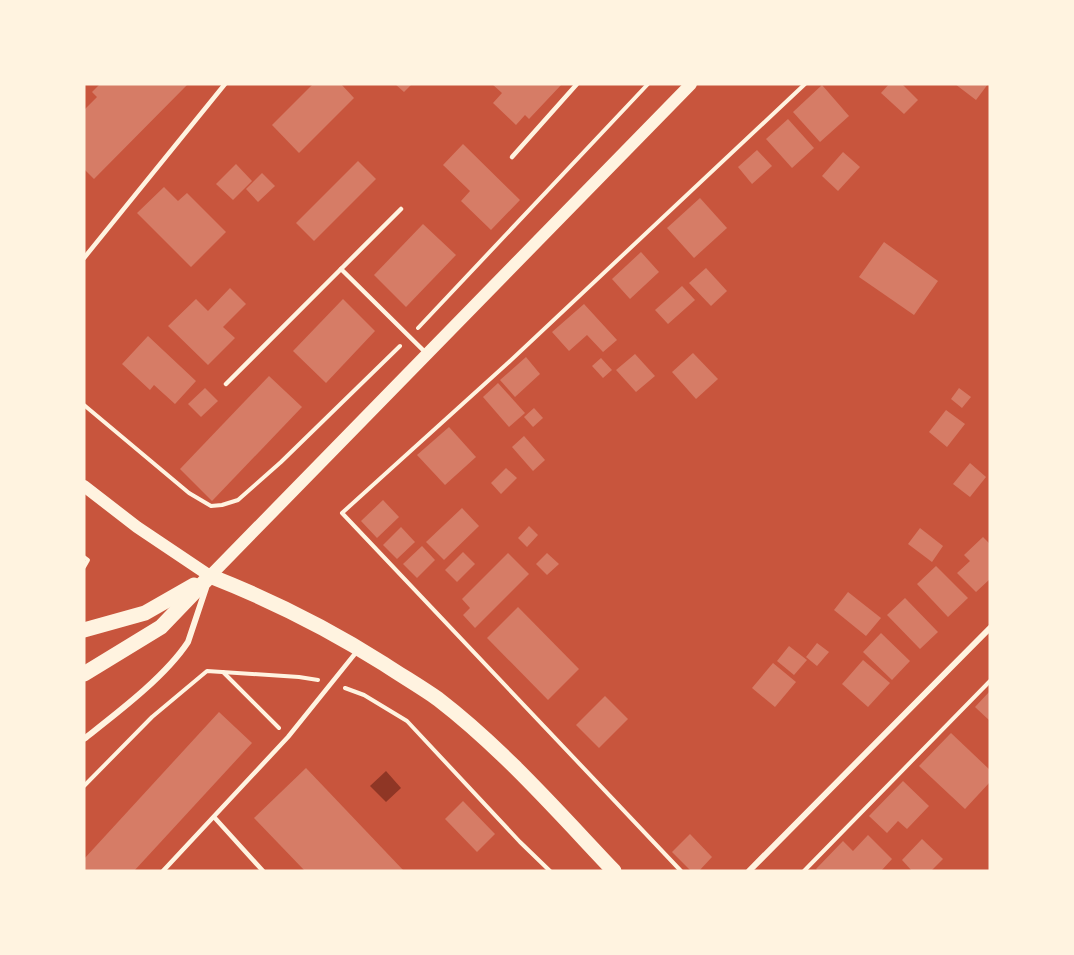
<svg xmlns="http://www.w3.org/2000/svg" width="1074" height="955" viewBox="0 0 1074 955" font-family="'Open Sans',sans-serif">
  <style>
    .water { fill: #8f3625 }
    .building { fill: #d67c66 }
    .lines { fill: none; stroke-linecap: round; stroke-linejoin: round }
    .path { stroke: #fff3e0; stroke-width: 4 }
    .service { stroke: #fff3e0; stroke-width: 4.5 }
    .minor { stroke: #fff3e0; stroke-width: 6 }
    .secondary { stroke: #fff3e0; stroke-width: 12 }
    .primary { stroke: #fff3e0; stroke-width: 15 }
  </style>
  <rect width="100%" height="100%" fill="#c8553d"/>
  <path class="water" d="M386,771L401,788L386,802L370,786Z"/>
  <g class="building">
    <path d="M100,84H188L94,179L84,169V110L97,97L92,92Z"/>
    <path d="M313,84H341L354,98L299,153L272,125Z"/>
    <path d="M395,84H412L404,92Z"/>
    <path d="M492,84H562L529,119L525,115L516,125L493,103L502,93Z"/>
    <path d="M889,84H902L918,100L904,114L881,93Z"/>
    <path d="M955,84H988L976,100Z"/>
    <path d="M822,85L849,116L820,142L793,112Z"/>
    <path d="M788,119L814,148L792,168L766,139Z"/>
    <path d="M463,144L520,200L491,230L461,201L470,191L443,165Z"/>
    <path d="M757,150L772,166L752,184L738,167Z"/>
    <path d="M843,152L860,167L838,191L822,176Z"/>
    <path d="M358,161L376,179L314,241L296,223Z"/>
    <path d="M236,164L252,181L233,200L216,184Z"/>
    <path d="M262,173L275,186L258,202L246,189Z"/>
    <path d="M164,187L178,201L187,193L226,232L191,267L137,213Z"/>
    <path d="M700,198L727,228L694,258L667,228Z"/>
    <path d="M423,224L456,255L406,307L374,275Z"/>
    <path d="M884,242L938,281L914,315L859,277Z"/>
    <path d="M641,252L659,272L630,299L612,279Z"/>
    <path d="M706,268L727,291L711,306L689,283Z"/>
    <path d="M682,286L695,300L668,324L655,310Z"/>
    <path d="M230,288L246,304L223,327L235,338L208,365L168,326L196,299L208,311Z"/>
    <path d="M343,299L375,331L326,383L293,351Z"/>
    <path d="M584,304L617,340L603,352L587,335L569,351L552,332Z"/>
    <path d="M148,336L196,381L175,404L154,385L150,390L122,364Z"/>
    <path d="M693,353L718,379L696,399L672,372Z"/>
    <path d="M635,354L655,376L636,392L616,370Z"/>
    <path d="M526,357L540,374L515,397L500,380Z"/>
    <path d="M601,358L612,370L603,378L592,366Z"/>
    <path d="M269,376L302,407L212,501L180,469Z"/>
    <path d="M498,383L525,413L509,427L483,397Z"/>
    <path d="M205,388L218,401L201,417L188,404Z"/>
    <path d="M959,388L971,397L962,408L951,399Z"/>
    <path d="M534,408L543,418L533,427L524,417Z"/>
    <path d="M946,410L965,424L947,447L929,432Z"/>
    <path d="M449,427L476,457L445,485L417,455Z"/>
    <path d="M524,436L545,460L533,471L512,447Z"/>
    <path d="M970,463L986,477L970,497L953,484Z"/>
    <path d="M506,468L517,478L501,494L491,483Z"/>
    <path d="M383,500L399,517L377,538L361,521Z"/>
    <path d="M462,508L479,526L444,560L426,542Z"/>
    <path d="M529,526L538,535L527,547L518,538Z"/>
    <path d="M401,527L415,542L397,559L383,545Z"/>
    <path d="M920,528L943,546L932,562L908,544Z"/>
    <path d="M983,537L990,544V579L976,592L957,573L970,561L964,555Z"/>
    <path d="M422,546L435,560L417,578L403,564Z"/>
    <path d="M463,552L475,564L457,582L445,570Z"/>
    <path d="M508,553L529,574L475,628L463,615L470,608L462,599Z"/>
    <path d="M547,553L559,564L547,575L536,564Z"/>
    <path d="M936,566L968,598L948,617L917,584Z"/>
    <path d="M848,592L881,618L866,636L834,610Z"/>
    <path d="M905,598L938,632L920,649L887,615Z"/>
    <path d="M518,607L579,669L548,700L487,638Z"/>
    <path d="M881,633L910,661L892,680L863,652Z"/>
    <path d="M817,643L829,652L817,666L806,657Z"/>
    <path d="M789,646L807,660L794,675L777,661Z"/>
    <path d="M863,660L890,683L868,707L842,684Z"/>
    <path d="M773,663L796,682L775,707L752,688Z"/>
    <path d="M990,691V721L975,707Z"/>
    <path d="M605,696L628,719L599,748L576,725Z"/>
    <path d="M219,712L252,743L134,871H84V859Z"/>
    <path d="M951,733L990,770V782L965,809L919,766Z"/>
    <path d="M306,768L404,871H305L254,818Z"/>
    <path d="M903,781L929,806L907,829L898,821L887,833L869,816Z"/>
    <path d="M463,801L495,834L477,852L445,819Z"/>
    <path d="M690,834L712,857L699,871H691L672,852Z"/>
    <path d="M868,835L892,859L881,871H818L816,869L843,841L853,851Z"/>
    <path d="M922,839L943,859L931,871H912L902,860Z"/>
  </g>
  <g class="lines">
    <g class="path">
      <path d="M418,328L648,84"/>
      <path d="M84,405L189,493L211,506L222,505L238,500L281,462L400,346"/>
      <path d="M84,557L88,560L84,567"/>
      <path d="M223,672L279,728"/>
      <path d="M345,688L364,695L407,721L520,842L550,871"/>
      <path d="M84,786L152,717L207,671L299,677L318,680"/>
      <path d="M681,871L342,513L509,362L805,84"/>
      <path d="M804,871L990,681"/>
    </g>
    <g class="service">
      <path d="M512,157L577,84"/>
      <path d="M401,209L341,269L427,354"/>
      <path d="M84,258L225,84"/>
      <path d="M226,384L341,269"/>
      <path d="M214,817L263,871"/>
      <path d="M163,871L288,737L358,650"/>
    </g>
    <g class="minor">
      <path d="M84,739C117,713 165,677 188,642L206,588"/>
      <path d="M749,871L990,628"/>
    </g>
    <path class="secondary" d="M84,486L137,527L210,576L691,84"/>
    <g class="primary">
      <path d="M210,576C271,600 329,629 384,664C402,676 421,687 438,699C503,749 558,812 614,871"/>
      <path d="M84,630L145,613L194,585"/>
      <path d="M84,674L161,627L210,576"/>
    </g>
  </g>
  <rect width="1074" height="955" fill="none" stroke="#fff3e0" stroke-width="171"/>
</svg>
